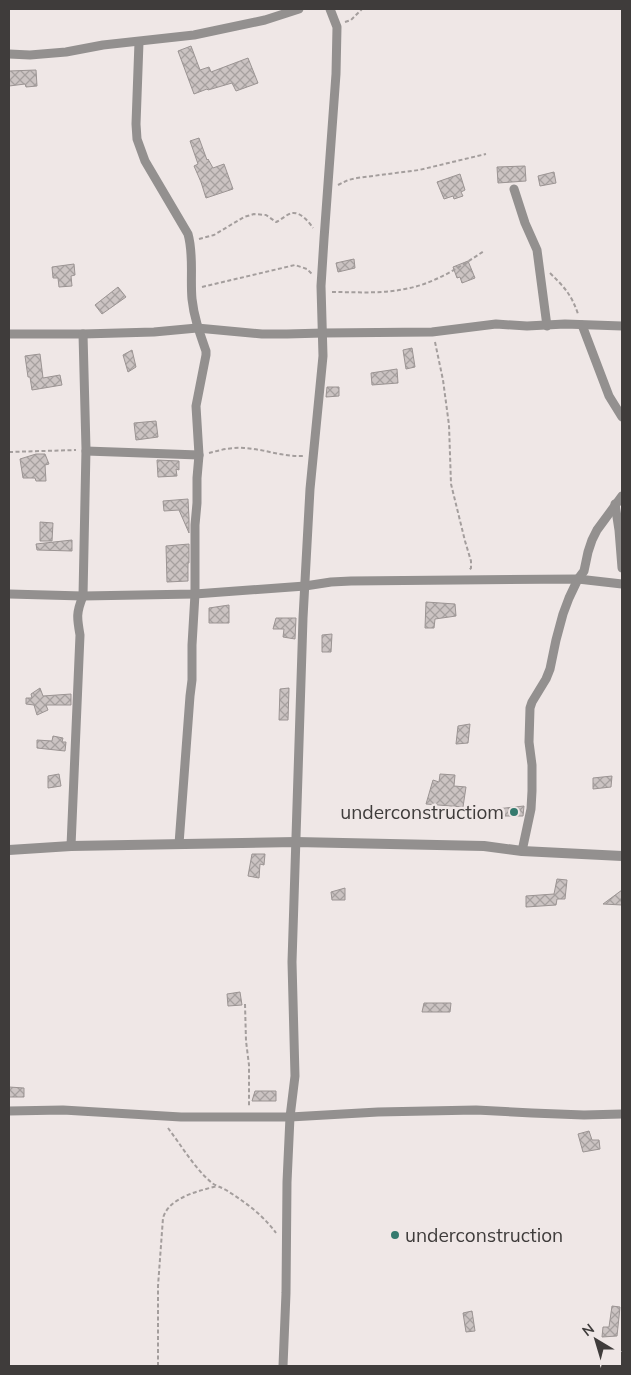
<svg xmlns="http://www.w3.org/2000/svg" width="631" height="1375" viewBox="0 0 631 1375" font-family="Mulish,sans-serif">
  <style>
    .building { fill: url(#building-cross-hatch); stroke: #9b9493 }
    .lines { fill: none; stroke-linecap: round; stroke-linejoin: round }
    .path { stroke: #a49e9d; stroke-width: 2; stroke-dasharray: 4 2.5; stroke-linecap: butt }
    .minor { stroke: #93908f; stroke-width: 9 }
    .tertiary { stroke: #93908f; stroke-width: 10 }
    .poi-dot { fill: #357a6e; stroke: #efe7e6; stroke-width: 2 }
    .labels { text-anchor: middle; stroke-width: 5; stroke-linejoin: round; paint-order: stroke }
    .poi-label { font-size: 19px; fill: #3f3c3b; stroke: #efe7e6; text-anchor: end }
  </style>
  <defs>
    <pattern id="building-cross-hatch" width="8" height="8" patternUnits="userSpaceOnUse" patternTransform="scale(1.25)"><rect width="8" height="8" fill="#cbc3c2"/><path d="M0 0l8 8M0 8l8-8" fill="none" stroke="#a6a09f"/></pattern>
  </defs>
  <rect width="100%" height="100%" fill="#efe7e6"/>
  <g class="building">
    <path d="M191,46L200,70L209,67L211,72L248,58L258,83L236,91L232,83L208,90L207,89L194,94L178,51Z"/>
    <path d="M36,70L37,86L26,87L25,84L9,86V71Z"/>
    <path d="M199,138L207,160L208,159L213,168L224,164L233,189L206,198L201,182L194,166L198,164L190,141Z"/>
    <path d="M525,166L526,181L498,183L497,167Z"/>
    <path d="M554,172L556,183L540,186L538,176Z"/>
    <path d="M460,174L465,190L461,192L463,196L454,199L453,196L444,199L437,182Z"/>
    <path d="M354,259L355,268L338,272L336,263Z"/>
    <path d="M468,261L475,278L462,283L460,277L457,278L453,267Z"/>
    <path d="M74,264L75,275L71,276L72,286L59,287L58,278H53L52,267Z"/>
    <path d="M118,287L126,297L102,314L95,305Z"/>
    <path d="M412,348L415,367L406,369L403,350Z"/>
    <path d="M132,350L136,367L128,372L123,355Z"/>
    <path d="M40,354L43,378L60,375L62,385L32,390L30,377H28L25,356Z"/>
    <path d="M397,369L398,383L372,385L371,373Z"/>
    <path d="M327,387H339V396L326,397Z"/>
    <path d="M156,421L158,437L136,440L134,423Z"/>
    <path d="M36,454H45L49,464L45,465L46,481H36L35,478H23L20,459Z"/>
    <path d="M157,460L179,461V470L176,469L177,476L158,477Z"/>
    <path d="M188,499L189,519V533L179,510L164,511L163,501Z"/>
    <path d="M40,522L53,523L52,541H40Z"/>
    <path d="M72,540V551L37,550L36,544Z"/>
    <path d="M189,544V563H188V581L167,582L166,546Z"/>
    <path d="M426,602L455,604L456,616L435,619L434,628H425Z"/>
    <path d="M229,605V623H209V608Z"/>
    <path d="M276,618H296L295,639L283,637L284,629H273Z"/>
    <path d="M332,634L331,652H322V635Z"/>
    <path d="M40,688L43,696L71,694V705H46L48,710L37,715L34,705L26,704V698H32L31,694Z"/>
    <path d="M289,688L288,720H279L280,689Z"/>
    <path d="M470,724L468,743L456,744L458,726Z"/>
    <path d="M53,736L63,738L62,742H66L65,751L37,748V740L52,741Z"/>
    <path d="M59,774L61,786L48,788V776Z"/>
    <path d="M440,774L455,775L454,786L466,787L463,807L426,804L433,780L439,782Z"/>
    <path d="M612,776L611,787L593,789V778Z"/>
    <path d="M524,806L523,816H496V809Z"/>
    <path d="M252,854H265L264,865L260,864L259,878L248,876Z"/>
    <path d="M557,879L567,880L565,899H557L556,905L526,907V896L554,894Z"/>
    <path d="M345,888V900H332L331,892Z"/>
    <path d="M622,890V905L603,904Z"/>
    <path d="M240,992L242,1005L228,1006L227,994Z"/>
    <path d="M424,1003H451L450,1012H422Z"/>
    <path d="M9,1087L24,1088V1097H9Z"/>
    <path d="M255,1091H276V1101H252Z"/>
    <path d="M589,1131L592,1140H599L600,1149L583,1152L578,1134Z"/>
    <path d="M612,1306L620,1307L617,1336L602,1337L603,1327H609Z"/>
    <path d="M472,1311L475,1331L466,1332L463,1313Z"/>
  </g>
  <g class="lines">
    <g class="path">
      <path d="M345,22L351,20L362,9"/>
      <path d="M338,185L348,180L357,178L419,170L486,154"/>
      <path d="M199,239L214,235L244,217L254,214L266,215L276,222C281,220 287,214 292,213C301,212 309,222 313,228"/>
      <path d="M550,273C565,288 571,294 578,314"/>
      <path d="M202,287L295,265L307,269L312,274"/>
      <path d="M332,292C356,292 381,294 405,289C434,284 460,267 484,251"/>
      <path d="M435,342L443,380L449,425L451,484L465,541L471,561V568L469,570"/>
      <path d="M9,452L76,450"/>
      <path d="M209,453C220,450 232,447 244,448C264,449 283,457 303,456"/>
      <path d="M245,1004L246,1041L249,1065V1107"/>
      <path d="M168,1128C181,1145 195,1169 212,1183C216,1186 221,1187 226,1190C245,1202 262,1214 276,1233"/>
      <path d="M158,1366V1286L163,1218C169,1197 199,1191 217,1186"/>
    </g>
    <g class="minor">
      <path d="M139,42L136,124L137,139L145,161L188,234C194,255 190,277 192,299C194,318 200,334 206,351V355L196,406L199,455L197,478V503L195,525V594L192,645V680L190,696L179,844"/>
      <path d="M9,54L30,55L66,52L103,45L194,35L265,20L299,9"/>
      <path d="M514,189L525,223L537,250L547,326"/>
      <path d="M582,325L609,396L622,417"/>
      <path d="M9,334H83L154,332L197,328L262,334H287L323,333L432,332L496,324L527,326L565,324L622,326"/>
      <path d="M86,451L199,455"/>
      <path d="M615,504L619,530L622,568"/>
      <path d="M9,594L83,596L195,594L305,586L331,582L351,581L578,579L622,584"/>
      <path d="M71,846L80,635C77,618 76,613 83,596L86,449L83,334"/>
      <path d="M522,851L531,809L532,791V765L529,742L530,708L532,702L546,679L550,669L556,640L563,614L569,598L578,579L584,571L588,552L592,540L597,530L622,496"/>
      <path d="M9,1111L63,1110L181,1117H290L378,1112L476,1110L532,1113L584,1115L622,1114"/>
      <path d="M283,1366L286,1293L287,1182L290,1117L295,1076L292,962L303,618L310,489L323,356L321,286L324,239L336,74L337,27L330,9"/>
    </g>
    <path class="tertiary" d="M9,850L71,846L296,842L484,846L522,851L622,856"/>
  </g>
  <g class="poi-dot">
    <circle cx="514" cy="812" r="5"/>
    <circle cx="395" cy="1235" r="5"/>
  </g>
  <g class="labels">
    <g class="poi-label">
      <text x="504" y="819">underconstructiom</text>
      <text x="405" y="1242" text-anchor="start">underconstruction</text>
    </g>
  </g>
  <rect width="631" height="1375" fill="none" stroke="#3f3c3b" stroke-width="20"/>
  <g transform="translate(596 1340) rotate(322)" stroke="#efe7e6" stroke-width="4" paint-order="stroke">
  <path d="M0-4L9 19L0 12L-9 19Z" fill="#3f3c3b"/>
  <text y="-8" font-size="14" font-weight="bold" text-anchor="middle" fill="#3f3c3b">N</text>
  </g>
</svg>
